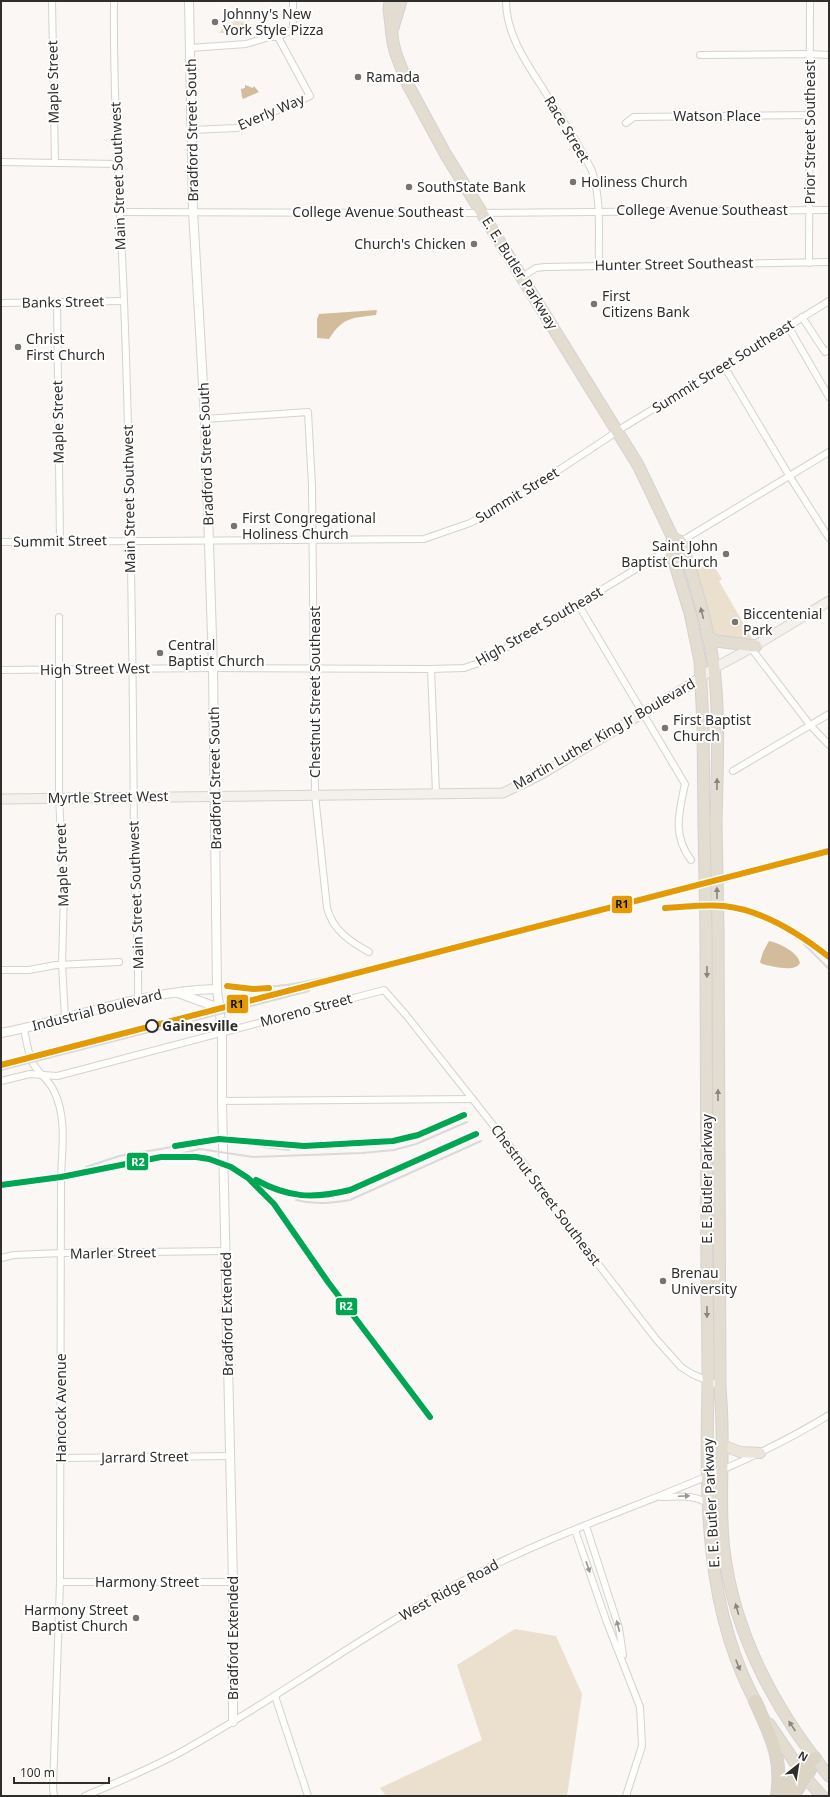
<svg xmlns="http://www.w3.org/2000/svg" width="830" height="1797" viewBox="0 0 830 1797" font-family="'Noto Sans',sans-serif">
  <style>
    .green { fill: #ebdfce }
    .water { fill: #d3bc9c }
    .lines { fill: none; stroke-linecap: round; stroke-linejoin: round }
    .minor-casing { stroke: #d5d2d0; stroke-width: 8 }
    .tertiary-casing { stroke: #d5d2d0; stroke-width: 10 }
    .secondary-casing { stroke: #d5d2d0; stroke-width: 11 }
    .primary-casing { stroke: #d4d2d1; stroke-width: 12 }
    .trunk-casing { stroke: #d4d2d1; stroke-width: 13 }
    .motorway-casing { stroke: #d4d2d1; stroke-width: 14 }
    .minor { stroke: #fefefd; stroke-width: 6 }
    .tertiary { stroke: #fefefd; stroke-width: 8 }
    .secondary { stroke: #f4f1ec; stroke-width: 9 }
    .primary { stroke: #eae4db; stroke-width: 10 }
    .trunk { stroke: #e3dcd0; stroke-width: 11 }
    .motorway { stroke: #dcd4c5; stroke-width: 12 }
    .rail { stroke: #dbdad9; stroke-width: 2 }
    .trunk-bridge-casing { stroke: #d4d2d1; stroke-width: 13; stroke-linecap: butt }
    .trunk-bridge { stroke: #e3dcd0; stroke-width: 11 }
    .rail-1-casing { stroke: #fff; stroke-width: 9 }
    .rail-2-casing { stroke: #fff; stroke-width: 9 }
    .rail-1 { stroke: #e39a04; stroke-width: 6 }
    .rail-2 { stroke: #00a651; stroke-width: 6 }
    .oneway { fill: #8a857e }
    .oneway2 { fill: #979694 }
    .poi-dot { fill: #777471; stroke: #fff; stroke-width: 1.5 }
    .stop-dot { fill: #fff; stroke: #302e2b; stroke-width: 2 }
    .labels { text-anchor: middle; stroke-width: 4; stroke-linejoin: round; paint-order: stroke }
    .poi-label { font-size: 14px; fill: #302e2b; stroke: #fff; text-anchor: start }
    .street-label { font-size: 14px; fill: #302e2b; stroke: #fff }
    .stop-label { font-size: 14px; font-weight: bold; fill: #302e2b; stroke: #fff; text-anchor: start }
    .line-badge { stroke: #fff; stroke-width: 1.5 }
    .badge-label { font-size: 11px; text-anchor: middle; font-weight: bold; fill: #fff }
    .pale-badge-label { font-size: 11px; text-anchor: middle; font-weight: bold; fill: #111 }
  </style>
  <rect width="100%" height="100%" fill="#faf7f4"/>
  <g class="green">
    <path d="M235,21L244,22L255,28L244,31L233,30L226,33H219L224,26Z"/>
    <path d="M706,564L710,568L714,566L722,579L719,581L753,640L721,639L712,634L695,570Z"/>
    <path d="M515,1629L556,1636L582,1694L567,1796H386L380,1788L482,1740L457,1665Z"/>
  </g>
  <g class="water">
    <path d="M245,85L253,88L254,86L259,92L243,99L242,97L241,89L245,88Z"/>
    <path d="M377,310L376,315C352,318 343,317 329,339L317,338V319L319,314Z"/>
    <path d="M769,941C779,943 798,952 800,963C795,973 771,966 762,964L760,962L763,952Z"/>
  </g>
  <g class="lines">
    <defs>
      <g id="minor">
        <path d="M52,1L55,163"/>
        <path d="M114,1C113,101 120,201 124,301C131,483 133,666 134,848C135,898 139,948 138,998"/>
        <path d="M506,1C506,33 525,61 542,87C559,115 578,142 592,171C602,201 598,235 599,265"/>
        <path d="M190,48L246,44L269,37H278"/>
        <path d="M700,55L810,54L829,55"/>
        <path d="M626,123L634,117L810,115"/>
        <path d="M191,130L237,128L310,96L278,37L293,29V1"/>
        <path d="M1,162L117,164"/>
        <path d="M119,212L465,213L829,210"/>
        <path d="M809,263L810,1"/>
        <path d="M522,277L536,268L545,267L829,262"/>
        <path d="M57,302L60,542"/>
        <path d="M1,303L124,301"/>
        <path d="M802,317L825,352L829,350"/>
        <path d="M788,326L829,397"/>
        <path d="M724,366L790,477L829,538"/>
        <path d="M205,419L308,412L312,486L315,795L327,908C333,930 349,941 369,952"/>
        <path d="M1,542L424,539L470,523L513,500L606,439L617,431L724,366L829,301"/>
        <path d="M680,542L829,452"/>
        <path d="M578,604L685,784C679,812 672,835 691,860"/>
        <path d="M59,617V797L64,893L62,964L65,1018"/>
        <path d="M751,648L810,725L829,745"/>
        <path d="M431,669L436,793"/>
        <path d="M1,670L213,668L431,669L464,668L482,662L504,649L672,547"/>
        <path d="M733,771L829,714"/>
        <path d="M1,970H29L56,965L119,962"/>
        <path d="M24,1029C26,1039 28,1052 32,1062C38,1073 49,1080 54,1091C67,1118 62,1149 61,1177L60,1582L53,1788L54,1796"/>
        <path d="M1,1081L30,1074L57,1076L65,1074L384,990L406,1015L527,1168L547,1198L656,1339L681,1367L692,1374L720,1386"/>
        <path d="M222,1101L473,1099"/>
        <path d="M1,1258L14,1255L62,1253L226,1251"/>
        <path d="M61,1458L229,1456"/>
        <path d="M661,1497C680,1497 691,1494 708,1503"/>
        <path d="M586,1526L619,1628L623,1655"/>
        <path d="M575,1530L606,1620L640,1707L642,1746L626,1796"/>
        <path d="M60,1582H233"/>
        <path d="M275,1696L308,1796"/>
        <path d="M85,1796C120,1781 155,1767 188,1748C286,1693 376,1625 476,1574C591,1515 719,1483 829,1415"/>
      </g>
      <g id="tertiary">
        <path d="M189,1L193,211L205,419L213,668L217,989L222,1032V1101L233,1582V1722"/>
        <path d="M178,993L219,1008"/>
        <path d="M1,1033C75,1019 140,991 217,989"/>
      </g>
      <path id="secondary" d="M1,799L503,793L540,775L688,686L714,668L751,648L829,601"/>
      <path id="primary" d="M722,1445L740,1452L760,1453"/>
      <g id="trunk">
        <path d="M390,1L389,9L393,43L396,54L407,83L446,155L638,465L673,538L670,548L690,613L700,661L703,726L704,825"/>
        <path d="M393,28L401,1"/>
        <path d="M673,538L681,542C695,582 708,625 714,668C720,719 717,772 716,823"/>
        <path d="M708,637L716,641L756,646"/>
        <path d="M718,932L720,1386C721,1400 722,1414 722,1429C723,1469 719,1510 724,1550C734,1634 776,1712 829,1776"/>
        <path d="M706,933C707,1055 707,1177 707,1299C708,1328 708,1357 708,1386C706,1494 703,1610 759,1708"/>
        <path d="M769,1724L805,1777L822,1796"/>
      </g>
      <g id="motorway">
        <path d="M755,1701C770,1735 783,1757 777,1796"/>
        <path d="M782,1796L800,1770L815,1758"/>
        <path d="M793,1796L810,1770"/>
      </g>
    </defs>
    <use href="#minor" class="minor-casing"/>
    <use href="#tertiary" class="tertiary-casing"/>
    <use href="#secondary" class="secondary-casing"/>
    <use href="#primary" class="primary-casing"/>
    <use href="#trunk" class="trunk-casing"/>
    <use href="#motorway" class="motorway-casing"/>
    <use href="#minor" class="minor"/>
    <use href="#tertiary" class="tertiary"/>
    <use href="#secondary" class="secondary"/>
    <use href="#primary" class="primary"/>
    <use href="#trunk" class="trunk"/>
    <use href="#motorway" class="motorway"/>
    <g class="rail">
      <path d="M665,908C685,907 705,904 724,906C763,910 800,934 829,957"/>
      <path d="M804,944L829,969"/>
      <path d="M227,986C276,992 318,979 365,968"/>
      <path d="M1,1070L309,991"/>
      <path d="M264,1147L289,1150"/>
      <path d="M183,1153L200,1149L253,1157L362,1153L394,1150L416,1144L467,1122"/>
      <path d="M86,1167L119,1156L219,1139L304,1146L393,1141L418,1135L464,1115"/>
      <path d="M252,1178C289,1198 310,1200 350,1190L476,1134"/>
      <path d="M1,1185L61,1177L161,1157H196L209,1159L231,1167L248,1178L274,1204L328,1282L430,1417"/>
      <path d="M296,1200C315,1205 332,1203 350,1200L481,1141"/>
    </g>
    <defs>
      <g id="trunk-bridge">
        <path d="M716,823L718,932"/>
        <path d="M704,825L706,933"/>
      </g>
    </defs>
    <use href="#trunk-bridge" class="trunk-bridge-casing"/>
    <use href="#trunk-bridge" class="trunk-bridge"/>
    <defs>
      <g id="rail-1">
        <path d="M665,908C685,907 705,904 724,906C763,910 800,934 829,957"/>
        <path d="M227,986L253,989L269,988"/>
        <path d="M1,1065L829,851"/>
      </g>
      <g id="rail-2">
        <path d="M175,1146L219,1139L304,1146L393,1141L418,1135L464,1115"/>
        <path d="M256,1180C289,1198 313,1199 350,1190L476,1134"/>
        <path d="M1,1185L61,1177L161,1157H196L209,1159L231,1167L248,1178L274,1204L328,1282L430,1417"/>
      </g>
    </defs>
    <use href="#rail-1" class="rail-1-casing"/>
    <use href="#rail-2" class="rail-2-casing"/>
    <use href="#rail-1" class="rail-1"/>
    <use href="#rail-2" class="rail-2"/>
  </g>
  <defs><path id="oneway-solid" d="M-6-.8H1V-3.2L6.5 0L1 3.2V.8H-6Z"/></defs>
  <g class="oneway">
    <use href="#oneway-solid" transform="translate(702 613) rotate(-104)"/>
    <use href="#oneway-solid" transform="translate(717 784) rotate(-89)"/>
    <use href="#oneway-solid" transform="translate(717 893) rotate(-91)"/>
    <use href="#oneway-solid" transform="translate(707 972) rotate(90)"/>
    <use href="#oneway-solid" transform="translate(718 1095) rotate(-90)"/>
    <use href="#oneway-solid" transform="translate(707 1312) rotate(90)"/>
    <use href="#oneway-solid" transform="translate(737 1609) rotate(-106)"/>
    <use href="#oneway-solid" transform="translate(738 1665) rotate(68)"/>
    <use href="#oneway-solid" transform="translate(792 1726) rotate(-124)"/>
  </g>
  <g class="oneway2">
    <use href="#oneway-solid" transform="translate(684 1496) rotate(-2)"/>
    <use href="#oneway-solid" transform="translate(588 1567) rotate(71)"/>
    <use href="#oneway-solid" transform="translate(618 1626) rotate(-105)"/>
  </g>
  <g class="poi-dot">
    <circle cx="215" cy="22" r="4"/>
    <circle cx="358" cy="77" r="4"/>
    <circle cx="573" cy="182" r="4"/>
    <circle cx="409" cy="187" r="4"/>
    <circle cx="474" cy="244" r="4"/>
    <circle cx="594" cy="304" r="4"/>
    <circle cx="18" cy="347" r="4"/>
    <circle cx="234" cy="526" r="4"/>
    <circle cx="726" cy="554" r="4"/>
    <circle cx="735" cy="622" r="4"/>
    <circle cx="160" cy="653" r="4"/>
    <circle cx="665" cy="728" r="4"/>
    <circle cx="663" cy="1281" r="4"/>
    <circle cx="136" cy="1618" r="4"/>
  </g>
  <circle class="stop-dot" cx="152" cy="1026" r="6"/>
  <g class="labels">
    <g class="poi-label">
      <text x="223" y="19">Johnny's New<tspan x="223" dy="16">York Style Pizza</tspan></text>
      <text x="366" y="82">Ramada</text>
      <text x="581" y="187">Holiness Church</text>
      <text x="417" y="192">SouthState Bank</text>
      <text x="466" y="249" text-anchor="end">Church's Chicken</text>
      <text x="602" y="301">First<tspan x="602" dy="16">Citizens Bank</tspan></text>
      <text x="26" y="344">Christ<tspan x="26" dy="16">First Church</tspan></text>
      <text x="242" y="523">First Congregational<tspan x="242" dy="16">Holiness Church</tspan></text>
      <text x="718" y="551" text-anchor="end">Saint John<tspan x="718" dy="16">Baptist Church</tspan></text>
      <text x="743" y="619">Biccentenial<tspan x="743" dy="16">Park</tspan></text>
      <text x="168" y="650">Central<tspan x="168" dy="16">Baptist Church</tspan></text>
      <text x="673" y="725">First Baptist<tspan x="673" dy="16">Church</tspan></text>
      <text x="671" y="1278">Brenau<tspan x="671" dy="16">University</tspan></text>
      <text x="128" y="1615" text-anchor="end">Harmony Street<tspan x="128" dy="16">Baptist Church</tspan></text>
    </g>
    <g class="street-label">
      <text transform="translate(53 82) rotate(-91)" y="5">Maple Street</text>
      <text transform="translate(271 112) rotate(-23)" y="5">Everly Way</text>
      <text x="717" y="121">Watson Place</text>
      <text transform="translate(567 129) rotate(59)" y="5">Race Street</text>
      <text transform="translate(192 130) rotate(-91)" y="5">Bradford Street South</text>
      <text transform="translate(810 132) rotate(-90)" y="5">Prior Street Southeast</text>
      <text transform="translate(118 176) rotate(-92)" y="5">Main Street Southwest</text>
      <text x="702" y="215">College Avenue Southeast</text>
      <text x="378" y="217">College Avenue Southeast</text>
      <text transform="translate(674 264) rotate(-1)" y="5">Hunter Street Southeast</text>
      <text transform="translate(520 273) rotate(58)" y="5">E. E. Butler Parkway</text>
      <text transform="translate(63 302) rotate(-1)" y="5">Banks Street</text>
      <text transform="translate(723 366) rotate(-32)" y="5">Summit Street Southeast</text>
      <text transform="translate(58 422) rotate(-91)" y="5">Maple Street</text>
      <text transform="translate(206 454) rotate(-92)" y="5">Bradford Street South</text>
      <text transform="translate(517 495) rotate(-31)" y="5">Summit Street</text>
      <text transform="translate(129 499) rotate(-91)" y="5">Main Street Southwest</text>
      <text transform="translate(60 541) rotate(-1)" y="5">Summit Street</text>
      <text transform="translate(539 626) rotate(-30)" y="5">High Street Southeast</text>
      <text transform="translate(95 669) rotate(-1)" y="5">High Street West</text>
      <text transform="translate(315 692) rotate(-90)" y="5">Chestnut Street Southeast</text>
      <text transform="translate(604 734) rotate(-30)" y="5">Martin Luther King Jr Boulevard</text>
      <text transform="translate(215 778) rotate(-91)" y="5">Bradford Street South</text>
      <text transform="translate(108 797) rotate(-1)" y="5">Myrtle Street West</text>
      <text transform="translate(62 865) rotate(-92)" y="5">Maple Street</text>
      <text transform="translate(136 895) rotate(-92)" y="5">Main Street Southwest</text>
      <text transform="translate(97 1010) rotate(-14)" y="5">Industrial Boulevard</text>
      <text transform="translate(306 1010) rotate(-15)" y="5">Moreno Street</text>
      <text transform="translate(707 1179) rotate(-90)" y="5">E. E. Butler Parkway</text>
      <text transform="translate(546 1195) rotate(53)" y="5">Chestnut Street Southeast</text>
      <text transform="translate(113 1253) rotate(-1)" y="5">Marler Street</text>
      <text transform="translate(227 1314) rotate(-91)" y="5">Bradford Extended</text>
      <text transform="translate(61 1408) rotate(-90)" y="5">Hancock Avenue</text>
      <text transform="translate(145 1457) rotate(-1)" y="5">Jarrard Street</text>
      <text transform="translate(711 1503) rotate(-93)" y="5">E. E. Butler Parkway</text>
      <text x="147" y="1587">Harmony Street</text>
      <text transform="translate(449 1590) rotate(-29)" y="5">West Ridge Road</text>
      <text transform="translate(233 1638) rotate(-90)" y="5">Bradford Extended</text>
    </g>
    <g class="stop-label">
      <text x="162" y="1031">Gainesville</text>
    </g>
  </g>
  <g class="line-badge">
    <rect x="611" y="895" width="22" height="19" rx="4" fill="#e39a04"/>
    <rect x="226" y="994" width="23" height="20" rx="4" fill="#e39a04"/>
    <rect x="126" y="1152" width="23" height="19" rx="4" fill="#00a651"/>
    <rect x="335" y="1297" width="23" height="19" rx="4" fill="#00a651"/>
  </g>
  <g class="badge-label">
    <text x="138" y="1166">R2</text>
    <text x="346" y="1310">R2</text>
  </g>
  <g class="pale-badge-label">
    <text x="622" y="908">R1</text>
    <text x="237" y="1008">R1</text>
  </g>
  <rect width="830" height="1797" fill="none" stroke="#302e2b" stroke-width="4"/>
  <g transform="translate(798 1765) rotate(30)" stroke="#ffffff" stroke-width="3" paint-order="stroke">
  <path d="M0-3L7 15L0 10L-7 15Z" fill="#302e2b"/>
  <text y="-6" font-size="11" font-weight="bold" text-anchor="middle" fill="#302e2b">N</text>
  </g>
  <path d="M14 1777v6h95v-6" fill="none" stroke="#302e2b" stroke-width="2"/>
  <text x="20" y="1777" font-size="12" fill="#302e2b" stroke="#ffffff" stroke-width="3" paint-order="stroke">100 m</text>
</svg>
